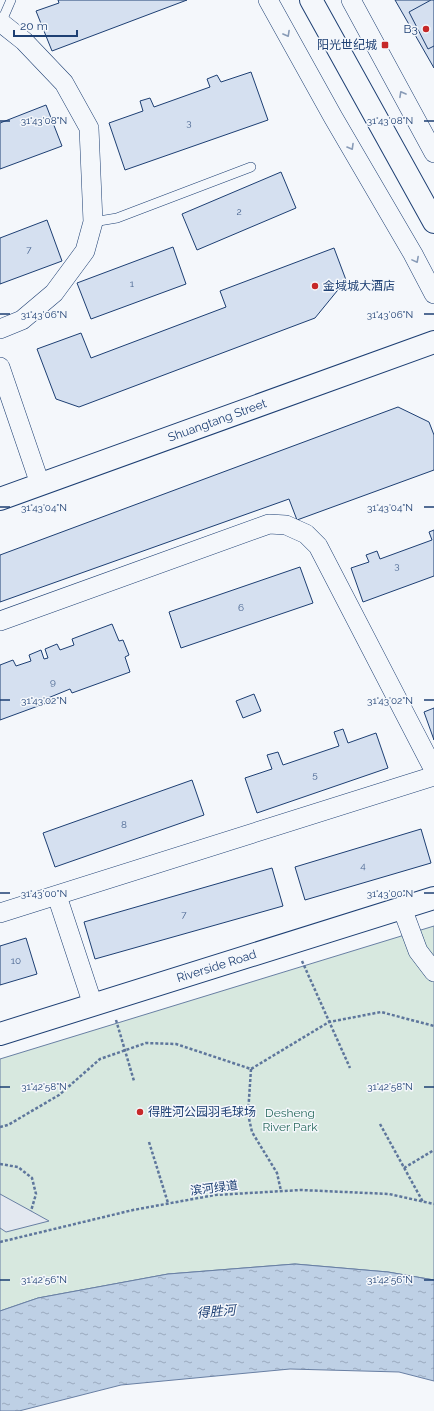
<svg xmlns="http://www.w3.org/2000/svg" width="434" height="1411" viewBox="0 0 434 1411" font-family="Raleway,'Noto Sans SC',sans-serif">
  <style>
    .green { fill: #d7e8df; stroke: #687fa3 }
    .parking { fill: #e3e8f0; stroke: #687fa3 }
    .water { fill: url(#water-ripples); stroke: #687fa3 }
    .building { fill: #d5e0f0; stroke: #1d3f73 }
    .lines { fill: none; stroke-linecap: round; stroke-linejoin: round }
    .service-casing { stroke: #1d3f73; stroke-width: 10 }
    .minor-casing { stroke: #1d3f73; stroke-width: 20 }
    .tertiary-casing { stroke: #1d3f73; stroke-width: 24 }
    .primary-casing { stroke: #1d3f73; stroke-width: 24 }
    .path { stroke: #5e769c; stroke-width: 2.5; stroke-dasharray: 3 2; stroke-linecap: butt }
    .service { stroke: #f4f7fb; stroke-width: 9 }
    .minor { stroke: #f4f7fb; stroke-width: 19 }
    .tertiary { stroke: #f4f7fb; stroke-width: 22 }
    .primary { stroke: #f4f7fb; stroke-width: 22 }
    .oneway { stroke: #889bb7 }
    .ticks { fill: none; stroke: #1d3f73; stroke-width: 1.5 }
    .poi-dot { fill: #c62828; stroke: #f4f7fb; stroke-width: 1.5 }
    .labels { text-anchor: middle; stroke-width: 3; stroke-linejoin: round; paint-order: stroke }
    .number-label { font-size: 10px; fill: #4b6792 }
    .poi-label { font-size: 12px; fill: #1d3f73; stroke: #f4f7fb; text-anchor: end }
    .street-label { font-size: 12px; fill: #1d3f73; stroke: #f4f7fb }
    .park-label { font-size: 12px; fill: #2c6c60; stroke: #f4f7fb }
    .water-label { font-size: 13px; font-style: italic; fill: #1d3f73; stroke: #f4f7fb }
    .ticks-label { font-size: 10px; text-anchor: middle; fill: #1d3f73; stroke: #f4f7fb; stroke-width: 3; stroke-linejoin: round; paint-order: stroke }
  </style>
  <defs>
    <pattern id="water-ripples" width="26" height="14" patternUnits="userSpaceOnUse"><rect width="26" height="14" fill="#bed0e5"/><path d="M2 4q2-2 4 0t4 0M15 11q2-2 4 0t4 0" fill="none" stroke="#9aaabe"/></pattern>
  </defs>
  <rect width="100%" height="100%" fill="#f4f7fb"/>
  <path class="green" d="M434,926V1280L388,1272L295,1264L168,1274L38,1298L0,1311V1059Z"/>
  <path class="parking" d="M0,1194L31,1211L49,1221L6,1232L0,1228Z"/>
  <path class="water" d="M295,1264L388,1272L434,1280V1381L399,1372L290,1369L121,1385L19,1411H0V1311L38,1298L168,1274Z"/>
  <g class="building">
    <path d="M58,0H187L52,51L36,11L59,3Z"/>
    <path d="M395,0H434V68Z"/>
    <path d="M431,0H434V46L428,49L409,12Z"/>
    <path d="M251,72L268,120L125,170L109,123L143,111L140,101L150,98L154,107L210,87L207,79L217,75L221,82Z"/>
    <path d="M46,105L62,146L0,169V123Z"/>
    <path d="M281,172L296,208L197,250L182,214Z"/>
    <path d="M47,220L62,261L0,284V238Z"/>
    <path d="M173,247L186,284L91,319L77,283Z"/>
    <path d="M334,248L346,280L315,318L79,407L56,399L37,349L81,333L91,358L226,307L220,291Z"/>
    <path d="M398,407L429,422L434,435V470L297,520L289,499L0,602V555Z"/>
    <path d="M434,530V576L363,602L351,568L369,562L366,555L377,551L380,559L432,540L429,532Z"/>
    <path d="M300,567L313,603L181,648L169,612Z"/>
    <path d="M112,624L119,641L123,640L129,655L125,657L130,672L72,693L70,689L48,698L49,702L0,720V665L13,660L16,666L31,661L29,655L41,650L44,659L48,658L45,649L57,644L60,650L74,645L72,639Z"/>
    <path d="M254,694L261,711L243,718L236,701Z"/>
    <path d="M434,708V740L424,712Z"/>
    <path d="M343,729L348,743L376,733L388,768L257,813L245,778L272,769L267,755L278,752L283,765L339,746L334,732Z"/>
    <path d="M192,780L204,815L55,867L43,833Z"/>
    <path d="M421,829L431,863L305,900L295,867Z"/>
    <path d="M272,868L283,906L95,959L84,922Z"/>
    <path d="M26,938L37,974L0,985V946Z"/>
  </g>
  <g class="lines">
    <defs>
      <g id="service">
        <path d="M1,23L11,0"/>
        <path d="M93,222L117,218L251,167"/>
      </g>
      <g id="minor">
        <path d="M268,0L333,117L413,254L434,294"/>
        <path d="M351,0L434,153"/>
        <path d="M0,22L24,41L64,83L89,128L93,222L85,251L54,293L22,320L0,329"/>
        <path d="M0,367L40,484"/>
        <path d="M0,621L269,524L286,525L306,534L318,546L434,770"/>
        <path d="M57,896L93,1005"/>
        <path d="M402,908L418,951L434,972"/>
        <path d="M0,913L434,776"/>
      </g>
      <g id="tertiary">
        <path id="s1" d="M0,499L434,342"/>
        <path id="s2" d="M0,1034L434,898"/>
      </g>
      <path id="primary" d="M311,0L434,222"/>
    </defs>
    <use href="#service" class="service-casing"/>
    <use href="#minor" class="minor-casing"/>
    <use href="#tertiary" class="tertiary-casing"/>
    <use href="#primary" class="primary-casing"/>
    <g class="path">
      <path d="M302,961L350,1068"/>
      <path d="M116,1020L134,1081"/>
      <path d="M251,1069L248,1114L252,1132L277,1173L281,1191"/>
      <path d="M380,1124L423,1202"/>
      <path d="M0,1127L8,1125L59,1095L100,1059L146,1043L176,1044L251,1069L329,1022L381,1012L434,1026"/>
      <path d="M149,1142L168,1203"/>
      <path d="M0,1164L18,1167L32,1178L36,1194L31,1211"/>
      <path d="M404,1168L434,1150"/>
      <path d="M0,1242L133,1210L215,1195L301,1190L389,1194L434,1204"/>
    </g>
    <use href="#service" class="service"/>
    <use href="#minor" class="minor"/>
    <use href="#tertiary" class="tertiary"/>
    <use href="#primary" class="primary"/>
  </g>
  <defs><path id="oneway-chevron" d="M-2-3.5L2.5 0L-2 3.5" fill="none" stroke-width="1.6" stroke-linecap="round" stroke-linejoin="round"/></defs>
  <g class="oneway">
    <use href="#oneway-chevron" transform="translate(287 34) rotate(61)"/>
    <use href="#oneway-chevron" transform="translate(402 94) rotate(-119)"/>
    <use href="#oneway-chevron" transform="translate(351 147) rotate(60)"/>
    <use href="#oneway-chevron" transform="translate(416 260) rotate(62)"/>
  </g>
  <path class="ticks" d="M0,121H10M424,121H434M0,314H10M424,314H434M0,507H10M424,507H434M0,700H10M424,700H434M0,893H10M424,893H434M0,1087H10M424,1087H434M0,1280H10M424,1280H434"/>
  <g class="poi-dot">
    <circle cx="426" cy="29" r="4"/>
    <rect x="381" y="41" width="8" height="8" rx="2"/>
    <circle cx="315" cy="286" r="4"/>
    <circle cx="140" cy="1112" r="4"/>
  </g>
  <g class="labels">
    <g class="number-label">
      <text x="189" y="126">3</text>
      <text x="239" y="215">2</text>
      <text x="29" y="253">7</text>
      <text x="132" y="287">1</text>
      <text x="397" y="569">3</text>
      <text x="241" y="611">6</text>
      <text x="53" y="685">9</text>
      <text x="315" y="778">5</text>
      <text x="124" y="828">8</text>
      <text x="363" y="869">4</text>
      <text x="184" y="918">7</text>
      <text x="16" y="964">10</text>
    </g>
    <g class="poi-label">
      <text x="418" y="33">B3</text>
      <text x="377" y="49">阳光世纪城</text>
      <text x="323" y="290" text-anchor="start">金域城大酒店</text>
      <text x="148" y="1116" text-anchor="start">得胜河公园羽毛球场</text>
    </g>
    <g class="street-label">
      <text dy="4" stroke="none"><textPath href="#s1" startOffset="231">Shuangtang Street</textPath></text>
      <text dy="4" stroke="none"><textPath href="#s2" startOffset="227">Riverside Road</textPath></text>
      <text transform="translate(214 1188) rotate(-7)" y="4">滨河绿道</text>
    </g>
    <g class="park-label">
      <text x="290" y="1117">Desheng<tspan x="290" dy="14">River Park</tspan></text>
    </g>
    <g class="water-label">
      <text transform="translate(216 1311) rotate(-5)" y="5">得胜河</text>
    </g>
  </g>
  <g class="ticks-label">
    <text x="44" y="124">31°43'08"N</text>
    <text x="390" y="124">31°43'08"N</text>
    <text x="44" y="318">31°43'06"N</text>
    <text x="390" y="318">31°43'06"N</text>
    <text x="44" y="511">31°43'04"N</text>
    <text x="390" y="511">31°43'04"N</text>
    <text x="44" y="704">31°43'02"N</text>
    <text x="390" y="704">31°43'02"N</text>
    <text x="44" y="897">31°43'00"N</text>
    <text x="390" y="897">31°43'00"N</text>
    <text x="44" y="1090">31°42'58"N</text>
    <text x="390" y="1090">31°42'58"N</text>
    <text x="44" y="1283">31°42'56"N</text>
    <text x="390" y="1283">31°42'56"N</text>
  </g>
  <path d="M14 30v6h63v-6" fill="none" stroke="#1d3f73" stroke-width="2"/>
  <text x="20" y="30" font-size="12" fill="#1d3f73" stroke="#f4f7fb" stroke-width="3" paint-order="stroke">20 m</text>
</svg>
